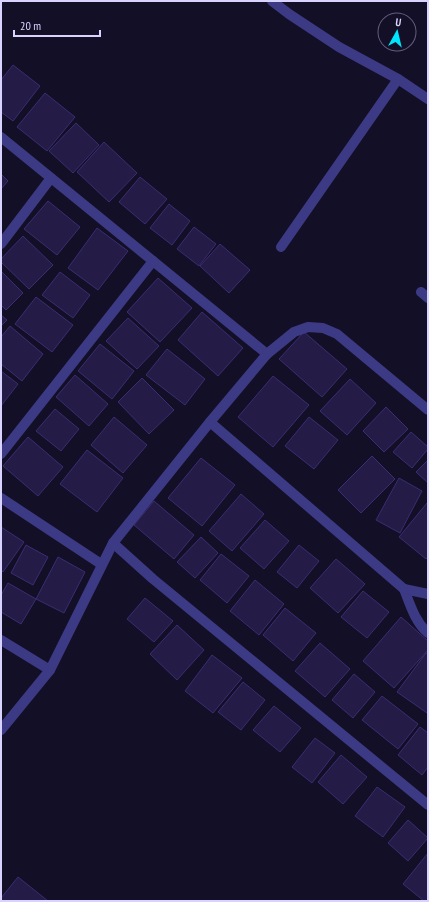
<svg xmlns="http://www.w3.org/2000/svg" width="429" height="902" viewBox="0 0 429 902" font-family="'PT Sans Narrow',sans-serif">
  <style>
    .building { fill: #241b47; stroke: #3b2d73 }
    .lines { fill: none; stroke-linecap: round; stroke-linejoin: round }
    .minor { stroke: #3d3a85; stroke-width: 10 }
  </style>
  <rect width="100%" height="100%" fill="#130f26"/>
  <g class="building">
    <path d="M13,65L40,86L13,121L1,112V80Z"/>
    <path d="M45,93L75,117L47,151L17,127Z"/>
    <path d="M76,123L99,145L73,173L49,151Z"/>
    <path d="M104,142L137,173L109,202L77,172Z"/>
    <path d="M1,174L8,181L1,189Z"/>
    <path d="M140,177L167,199L145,224L119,202Z"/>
    <path d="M48,201L80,227L57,255L24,229Z"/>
    <path d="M169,204L190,221L172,245L150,228Z"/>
    <path d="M194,227L216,244L199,266L177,249Z"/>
    <path d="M97,228L128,251L98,290L68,268Z"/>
    <path d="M23,236L53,265L29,289L1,262V259Z"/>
    <path d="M220,244L250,270L229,293L200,266Z"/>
    <path d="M1,271L23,293L6,310L1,305Z"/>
    <path d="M60,272L90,295L73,318L42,295Z"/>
    <path d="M158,278L192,308L160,342L127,312Z"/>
    <path d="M36,297L73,325L52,352L15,324Z"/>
    <path d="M202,312L243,348L218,376L178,340Z"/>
    <path d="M1,315L7,320L1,326Z"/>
    <path d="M128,318L159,346L137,369L106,341Z"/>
    <path d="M10,326L43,354L22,381L1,364V337Z"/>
    <path d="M304,332L347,369L322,397L279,359Z"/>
    <path d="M100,344L134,371L112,399L78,371Z"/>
    <path d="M167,349L205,379L185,405L146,375Z"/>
    <path d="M1,371L18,384L1,406Z"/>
    <path d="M75,375L108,404L89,426L56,397Z"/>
    <path d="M273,376L309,405L273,447L238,417Z"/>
    <path d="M142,378L174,410L149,434L118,402Z"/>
    <path d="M350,379L376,403L347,435L320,411Z"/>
    <path d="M386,407L408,429L384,452L363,431Z"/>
    <path d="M55,409L79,429L61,451L36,431Z"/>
    <path d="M114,417L147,445L123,473L91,445Z"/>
    <path d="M309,417L338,440L314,469L285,446Z"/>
    <path d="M411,432L428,447V449L412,468L393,452Z"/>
    <path d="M28,437L63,467L38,496L3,466Z"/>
    <path d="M87,450L123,478L97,512L60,484Z"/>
    <path d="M372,456L395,479L361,513L338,490Z"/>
    <path d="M201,458L235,485L202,526L168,498Z"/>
    <path d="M428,460V483L416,472Z"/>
    <path d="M399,478L422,491L400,533L376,520Z"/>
    <path d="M241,494L264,514L232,551L209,531Z"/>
    <path d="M154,501L194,535L174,559L134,525Z"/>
    <path d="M427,503L428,504V556L426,559L399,537Z"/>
    <path d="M265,520L289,541L264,569L240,548Z"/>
    <path d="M1,527L24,542L3,572L1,570Z"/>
    <path d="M201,537L218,553L195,578L177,562Z"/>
    <path d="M26,545L48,557L33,585L11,573Z"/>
    <path d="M299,545L319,561L297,588L277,572Z"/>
    <path d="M221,554L249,576L227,603L200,580Z"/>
    <path d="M58,557L85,572L64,613L36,599Z"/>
    <path d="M336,559L365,584L338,613L310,588Z"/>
    <path d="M255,580L284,604L259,635L230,611Z"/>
    <path d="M8,583L36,599L21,624L1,612V595Z"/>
    <path d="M363,591L389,612L367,638L341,617Z"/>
    <path d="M145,598L173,621L154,642L127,619Z"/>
    <path d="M285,608L316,633L293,661L263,635Z"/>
    <path d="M401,617L428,641V650L394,688L363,661Z"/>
    <path d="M177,625L204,650L177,680L150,654Z"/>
    <path d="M320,643L350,669L325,697L295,671Z"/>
    <path d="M426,653L428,654V711L427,713L397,692Z"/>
    <path d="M212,655L242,678L213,713L185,691Z"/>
    <path d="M354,674L375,692L353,718L332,700Z"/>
    <path d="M243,682L265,700L241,730L218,712Z"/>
    <path d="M382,696L418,724L398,749L362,720Z"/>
    <path d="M274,706L301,728L280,752L253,730Z"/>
    <path d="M420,727L428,733V767L422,775L398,755Z"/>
    <path d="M315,738L335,753L312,783L292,767Z"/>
    <path d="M341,755L367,777L343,804L318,782Z"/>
    <path d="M377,787L405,807L383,837L355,816Z"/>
    <path d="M408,820L428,838L408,861L388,843Z"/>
    <path d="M428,853V901H424L403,884Z"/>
    <path d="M18,877L48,901H1V898Z"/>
  </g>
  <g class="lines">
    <g class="minor">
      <path d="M272,1L289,14L339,47L398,79L428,99"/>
      <path d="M1,137L267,354"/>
      <path d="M1,244L51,178"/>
      <path d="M281,247L398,79"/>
      <path d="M421,292L428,298"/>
      <path d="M210,422L404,589C410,604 415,622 428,633"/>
      <path d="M1,454L153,261"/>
      <path d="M1,498L101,564"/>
      <path d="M113,543L153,579L428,805"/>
      <path d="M404,589L428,594"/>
      <path d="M1,640L50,670"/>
      <path d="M1,730L50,670L113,543L210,422L267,354L294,332L308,327L323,328L337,334L428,410"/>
    </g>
  </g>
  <rect width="429" height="902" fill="none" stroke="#d9d4ff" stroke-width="4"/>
  <g transform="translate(397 32) rotate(8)"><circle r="19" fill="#130f26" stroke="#625e7d"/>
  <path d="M0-3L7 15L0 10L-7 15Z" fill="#00e5ff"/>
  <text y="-6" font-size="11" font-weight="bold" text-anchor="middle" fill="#d9d4ff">U</text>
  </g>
  <path d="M14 30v6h86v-6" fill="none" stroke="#d9d4ff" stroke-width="2"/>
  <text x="20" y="30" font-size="12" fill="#d9d4ff" stroke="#130f26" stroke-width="3" paint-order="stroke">20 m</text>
</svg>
